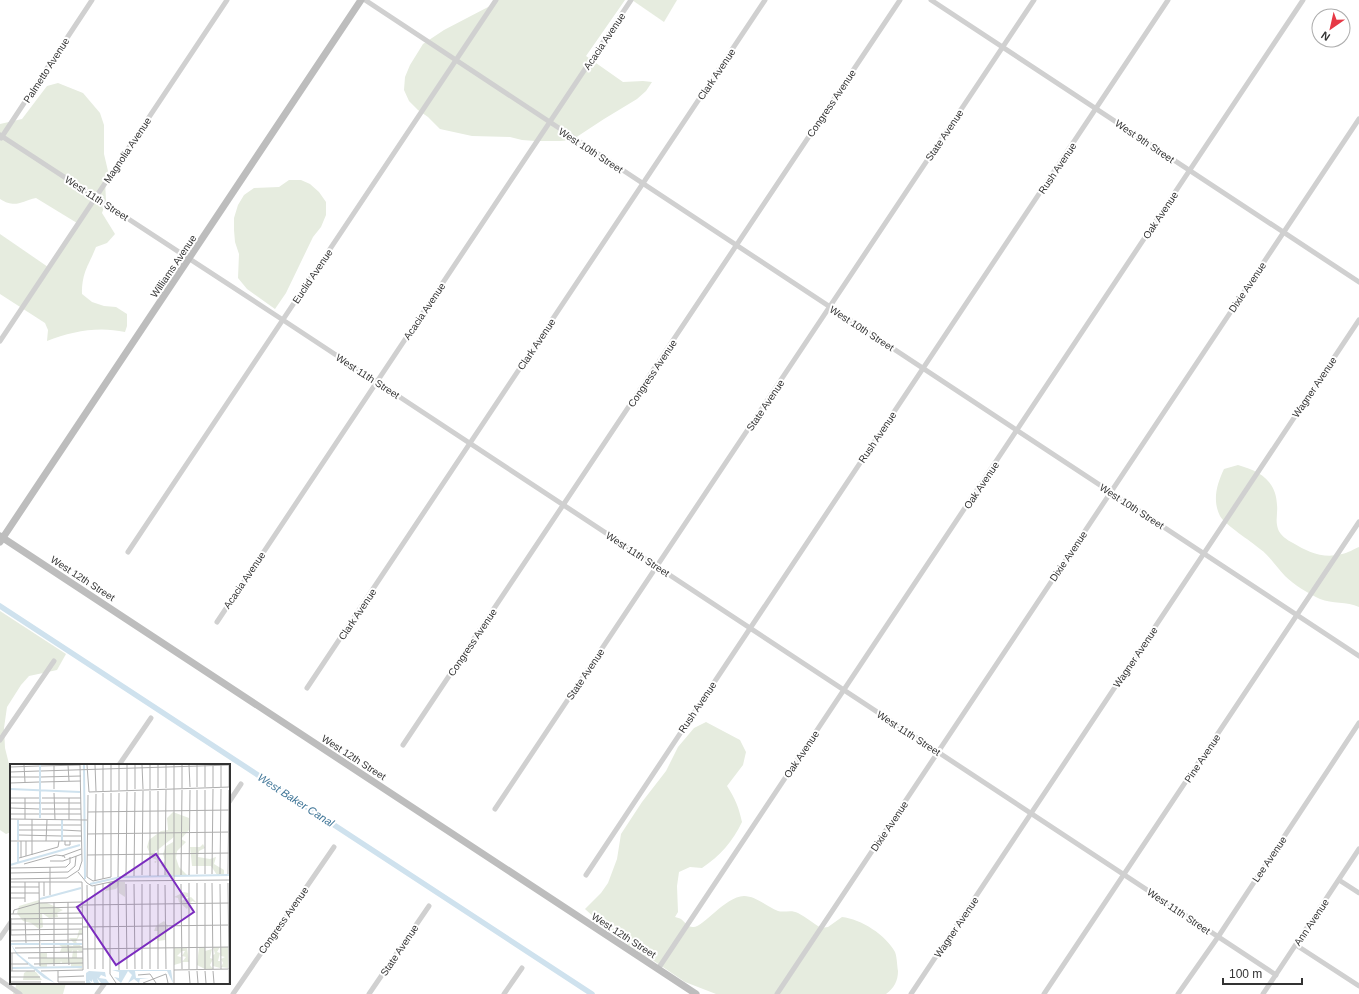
<svg xmlns="http://www.w3.org/2000/svg" width="1359" height="994" viewBox="0 0 1359 994" font-family="Arial,sans-serif">
  <style>
    .green { fill: #e6ecdf }
    .lines { fill: none; stroke-linecap: round; stroke-linejoin: round }
    .canal { stroke: #cfe2ee; stroke-width: 5.5 }
    .street { stroke: #d0d0d0; stroke-width: 5 }
    .secondary { stroke: #bdbdbd; stroke-width: 7 }
    .labels { text-anchor: middle; stroke-width: 4; stroke-linejoin: round; paint-order: stroke }
    .street-label { font-size: 10px; fill: #333; stroke: #fff }
    .water-label { font-size: 11px; font-style: italic; fill: #3f7597; stroke: #fff }
    .inset-river { fill: none; stroke: #cfe2ee; stroke-width: 2 }
    .inset-road { fill: none; stroke: #adadad; stroke-width: 1 }
    .view { fill: #7b2cbf; fill-opacity: 0.15; stroke: #7b2cbf; stroke-width: 2 }
    .inset-edge { fill: none; stroke: #333; stroke-width: 2 }
  </style>
  <rect width="100%" height="100%" fill="#fff"/>
  <g class="green">
    <path d="M497,0H625L586,56L623,82L643,81L652,82L646,91L637,99L604,119L572,140L560,141H535L522,140L510,137L472,136L440,129L428,117L418,110L409,101L404,90L405,77L410,65L423,44L444,30L490,6Z"/>
    <path d="M632,0H677L664,22Z"/>
    <path d="M58,83L83,93L100,113L104,125V154L108,171L105,180L106,201L102,213L115,234L107,243L96,247C88,267 82,272 82,294L92,302L104,306L116,307L127,314V326L125,332C99,326 72,331 47,341L48,330L45,323L0,294V234L48,267L77,223L36,198C21,201 16,209 0,199V124L22,119L47,86Z"/>
    <path d="M289,180H301L310,184L319,192L326,202V215L321,227L313,237L286,293L275,309L247,289L238,278L239,254L235,242L234,230V218L238,205L244,195L254,188L279,187Z"/>
    <path d="M1238,465C1259,471 1276,480 1277,505C1278,513 1275,520 1278,529C1280,535 1287,540 1293,543C1308,552 1323,559 1342,554C1348,553 1354,549 1359,547V607C1347,601 1332,604 1320,599C1308,593 1294,585 1285,576C1276,567 1270,556 1260,549C1251,541 1225,525 1220,516C1212,500 1217,484 1224,469Z"/>
    <path d="M0,611L66,654L57,670L29,676L21,685L7,707L4,728L5,748L11,772V832L6,834L0,830Z"/>
    <path d="M706,722L740,740L746,752L743,765L727,786C735,798 739,808 742,822C733,841 720,856 702,868L690,867L679,872L677,886L678,912L675,917C677,918 680,918 681,919C685,922 687,927 693,927C703,928 724,897 744,896C756,896 767,907 778,911C784,913 791,909 798,913C806,917 814,924 821,928L828,927L842,917C861,919 886,935 895,952C897,957 897,965 898,971C898,981 894,988 886,994H716L685,982L651,959L644,956L610,932L585,909L601,893L608,883L617,859L621,834L642,802L666,771L678,747L694,728Z"/>
    <path d="M17,983H66L63,994H13Z"/>
  </g>
  <g class="lines">
    <path class="canal" d="M0,606L592,994"/>
    <g class="street">
      <path d="M365,0L1359,656"/>
      <path d="M931,0L1359,282"/>
      <path d="M0,135L283,320L1276,975"/>
      <path d="M1,138L92,0"/>
      <path d="M0,341L227,0"/>
      <path d="M128,552L496,0"/>
      <path d="M217,622L631,0"/>
      <path d="M307,688L765,0"/>
      <path d="M0,740L54,661"/>
      <path d="M403,745L900,0"/>
      <path d="M119,765L151,718"/>
      <path d="M229,802L241,784"/>
      <path d="M495,809L1034,0"/>
      <path d="M586,875L1168,0"/>
      <path d="M1339,880L1359,893"/>
      <path d="M0,938L11,922"/>
      <path d="M1296,945L1359,986"/>
      <path d="M658,969L1303,0"/>
      <path d="M0,980L20,994"/>
      <path d="M97,994L105,983"/>
      <path d="M233,994L334,847"/>
      <path d="M369,994L429,906"/>
      <path d="M504,994L522,968"/>
      <path d="M777,994L1359,119"/>
      <path d="M911,994L1359,320"/>
      <path d="M1044,994L1359,522"/>
      <path d="M1178,994L1218,937L1359,723"/>
      <path d="M1263,994L1359,849"/>
    </g>
    <g class="secondary">
      <path d="M0,536L696,994"/>
      <path d="M0,542L361,0"/>
    </g>
  </g>
  <g class="labels">
    <g class="street-label">
      <text transform="translate(604 41) rotate(-56)" y="4">Acacia Avenue</text>
      <text transform="translate(46 70) rotate(-57)" y="4">Palmetto Avenue</text>
      <text transform="translate(716 74) rotate(-56)" y="4">Clark Avenue</text>
      <text transform="translate(831 103) rotate(-56)" y="4">Congress Avenue</text>
      <text transform="translate(944 135) rotate(-56)" y="4">State Avenue</text>
      <text transform="translate(1145 141) rotate(34)" y="4">West 9th Street</text>
      <text transform="translate(127 150) rotate(-56)" y="4">Magnolia Avenue</text>
      <text transform="translate(591 150) rotate(33)" y="4">West 10th Street</text>
      <text transform="translate(1057 168) rotate(-56)" y="4">Rush Avenue</text>
      <text transform="translate(97 198) rotate(33)" y="4">West 11th Street</text>
      <text transform="translate(1160 215) rotate(-56)" y="4">Oak Avenue</text>
      <text transform="translate(173 266) rotate(-56)" y="4">Williams Avenue</text>
      <text transform="translate(312 276) rotate(-56)" y="4">Euclid Avenue</text>
      <text transform="translate(1247 287) rotate(-56)" y="4">Dixie Avenue</text>
      <text transform="translate(424 311) rotate(-56)" y="4">Acacia Avenue</text>
      <text transform="translate(862 328) rotate(33)" y="4">West 10th Street</text>
      <text transform="translate(536 344) rotate(-56)" y="4">Clark Avenue</text>
      <text transform="translate(652 373) rotate(-56)" y="4">Congress Avenue</text>
      <text transform="translate(368 376) rotate(33)" y="4">West 11th Street</text>
      <text transform="translate(1314 387) rotate(-56)" y="4">Wagner Avenue</text>
      <text transform="translate(765 405) rotate(-56)" y="4">State Avenue</text>
      <text transform="translate(877 437) rotate(-56)" y="4">Rush Avenue</text>
      <text transform="translate(981 485) rotate(-56)" y="4">Oak Avenue</text>
      <text transform="translate(1132 506) rotate(33)" y="4">West 10th Street</text>
      <text transform="translate(638 554) rotate(33)" y="4">West 11th Street</text>
      <text transform="translate(1068 556) rotate(-56)" y="4">Dixie Avenue</text>
      <text transform="translate(83 578) rotate(33)" y="4">West 12th Street</text>
      <text transform="translate(244 580) rotate(-56)" y="4">Acacia Avenue</text>
      <text transform="translate(357 614) rotate(-56)" y="4">Clark Avenue</text>
      <text transform="translate(472 642) rotate(-56)" y="4">Congress Avenue</text>
      <text transform="translate(1135 657) rotate(-56)" y="4">Wagner Avenue</text>
      <text transform="translate(585 674) rotate(-56)" y="4">State Avenue</text>
      <text transform="translate(697 707) rotate(-56)" y="4">Rush Avenue</text>
      <text transform="translate(909 733) rotate(33)" y="4">West 11th Street</text>
      <text transform="translate(801 754) rotate(-56)" y="4">Oak Avenue</text>
      <text transform="translate(354 757) rotate(33)" y="4">West 12th Street</text>
      <text transform="translate(1202 758) rotate(-56)" y="4">Pine Avenue</text>
      <text transform="translate(889 826) rotate(-56)" y="4">Dixie Avenue</text>
      <text transform="translate(1269 859) rotate(-56)" y="4">Lee Avenue</text>
      <text transform="translate(1179 911) rotate(34)" y="4">West 11th Street</text>
      <text transform="translate(283 920) rotate(-55)" y="4">Congress Avenue</text>
      <text transform="translate(1311 922) rotate(-56)" y="4">Ann Avenue</text>
      <text transform="translate(956 927) rotate(-56)" y="4">Wagner Avenue</text>
      <text transform="translate(624 935) rotate(33)" y="4">West 12th Street</text>
      <text transform="translate(399 950) rotate(-56)" y="4">State Avenue</text>
    </g>
    <g class="water-label">
      <text transform="translate(296 800) rotate(33)" y="4">West Baker Canal</text>
    </g>
  </g>
  <g transform="translate(10 764)">
    <rect width="220" height="220" fill="#fff"/>
    <path d="M163,48L179,54V66L171,75L176,78L167,87L166,94L169,103L178,112H155L156,107L151,101L155,97L153,90L156,82L163,78L164,73L145,88L147,95L146,99L144,98L147,96L142,94L137,83L139,76L151,67L158,66L157,54ZM193,80L195,84L189,87L188,93L200,95L206,93L204,100L214,106V111H207L201,102H182L180,83H190ZM99,118H115V133L109,129V121L106,125L95,127ZM174,128L178,129V133L171,134V137L181,133L187,139L182,137L177,145L169,138L168,134L164,133ZM29,136L30,139H37L53,146L47,149L48,153L39,154L32,149L33,163L29,165L21,159L13,157L7,149L9,142ZM154,157L158,162L155,176L148,177L145,172H148V167H144L146,162ZM69,166H72L73,171L70,170L66,178L72,183V188L67,186V194H73L72,205L61,203V199H52L51,197L50,200H37V203H30V189H37V194H62L63,186L61,188H50L52,183L48,180L63,182L64,179L59,174H67ZM189,183H195V205L187,201ZM203,183H210L207,188L210,189L208,197H210V204L203,202V191L205,190ZM211,183H218V204L211,203L213,199L211,195L215,193L211,192ZM164,184H177L179,198H172L176,193L172,192L175,187H172L167,192L171,193V199L164,201ZM202,185L200,194L203,195L200,201L203,205H195V187ZM17,207L26,208L32,216H13L14,209Z" fill="#e6ecdf"/>
    <path d="M0,179L8,190L45,219L34,214L7,191ZM102,206H161L163,219L157,207H125L126,214H139L130,215L129,219L124,215L118,219L122,211L118,207L111,219L104,213L109,214V208ZM79,207L95,208L96,213L91,211L89,214L96,215L99,219H91L87,214L89,219H84L82,215V218L79,216L81,219H76V209Z" fill="#cfe2ee"/>
    <path class="inset-river" d="M30,1V54M74,1L75,115M0,25L70,28M8,76V56M52,77V56M8,78V98M0,101L70,81M164,112L220,111M80,120L111,113L163,112M30,135L71,124M0,180H29M31,180H72M2,204L72,203"/>
    <path class="inset-road" d="M14,1L15,18M44,1V25M58,1L59,17M77,1L79,28L220,23M85,1L86,27M93,1V27M101,1V27M109,1V26M117,1V26M125,1V25M132,1L133,25M140,1V25M148,1V24M156,1V24M164,1V219M172,1V24M179,1L180,23M187,1V23M195,1V23M203,1V23M211,1V23M219,1V23M0,2V23M31,2L70,1M0,3L29,2M31,7L220,1M0,8L29,7M0,13H29M31,13L71,12M31,18L71,17M0,19L29,18M0,26V55M44,29L45,56M78,31L77,113L83,117L101,113V29M0,34H29M32,34H71M0,39H30M31,39H71M0,44L29,45M32,45H71M78,48L220,46M0,50H29M31,50H71M0,55L77,56M15,55V34M59,56V34M9,61H51M53,61H71M9,66H51M53,66L71,67M77,70L220,68M9,71L51,72M53,72H71M0,77H71M36,77L37,56M55,77V81H60V77M22,91V55M77,91L220,89M16,92V77M52,92L71,85M9,94L48,83L49,77M11,94V77M40,97H53L72,90M14,100L46,91L54,92L55,94M0,104L56,103L60,99V93M68,108L77,119L82,122L105,117L220,116M0,109L58,108L65,102L66,92M187,110V26M195,110V26M202,110L203,25M210,110L211,25M218,110L219,26M132,111L133,27M155,111L156,26M171,111L172,26M179,111L180,26M116,112L117,28M124,112L125,28M140,112V27M148,112V27M108,113L109,29M0,115L57,114L69,106L72,97L70,1M93,115V29M85,117L86,30M108,117L109,206M0,118H72L73,206M0,118V134M15,118V138M29,118L30,202M34,118V132M100,118V210L106,219M93,119V205M179,119V205M187,119V205M195,119V205M202,119L203,205M218,119L219,205M116,120L117,205M124,120L125,205M132,120V205M140,120V205M148,120V205M171,120L172,205M210,120L211,205M77,121L78,205M155,121L156,205M85,122V205M0,123H29M0,129H29M40,131V103M0,134H15M44,138V179M58,138V179M29,139L72,138M73,141L220,139M30,144L72,143M0,150L72,149M3,150L4,146L29,139M1,154V171M15,154L16,179M0,155L72,154M0,160H72M72,163L220,161M0,166L73,165M0,171L73,170M1,177L73,176M44,181V202M58,181L59,201M5,184L73,183M73,185L220,183M0,189L73,188M2,189V207M18,194H73M0,200H18M24,200L73,199M164,206L220,205M219,206V219M0,207H25M31,207L73,206M48,207V218H75M179,207L180,219M187,207L188,219M195,207L196,219M203,207L204,219M128,211L140,210L146,219M0,213H30M48,213L74,212M0,218H31M133,219L156,210L158,219"/>
    <path class="view" d="M146,90L184,148L106,201L67,143Z"/>
    <rect width="220" height="220" class="inset-edge"/>
  </g>
  <g transform="translate(1331 28) rotate(214)"><circle r="19" fill="#ffffff" stroke="#adadad"/>
  <path d="M0-3L7 15L0 10L-7 15Z" fill="#e63946"/>
  <text y="-6" font-size="11" font-weight="bold" text-anchor="middle" fill="#333333">N</text>
  </g>
  <path d="M1223 978v6h79v-6" fill="none" stroke="#333333" stroke-width="2"/>
  <text x="1229" y="978" font-size="12" fill="#333333" stroke="#ffffff" stroke-width="3" paint-order="stroke">100 m</text>
</svg>
